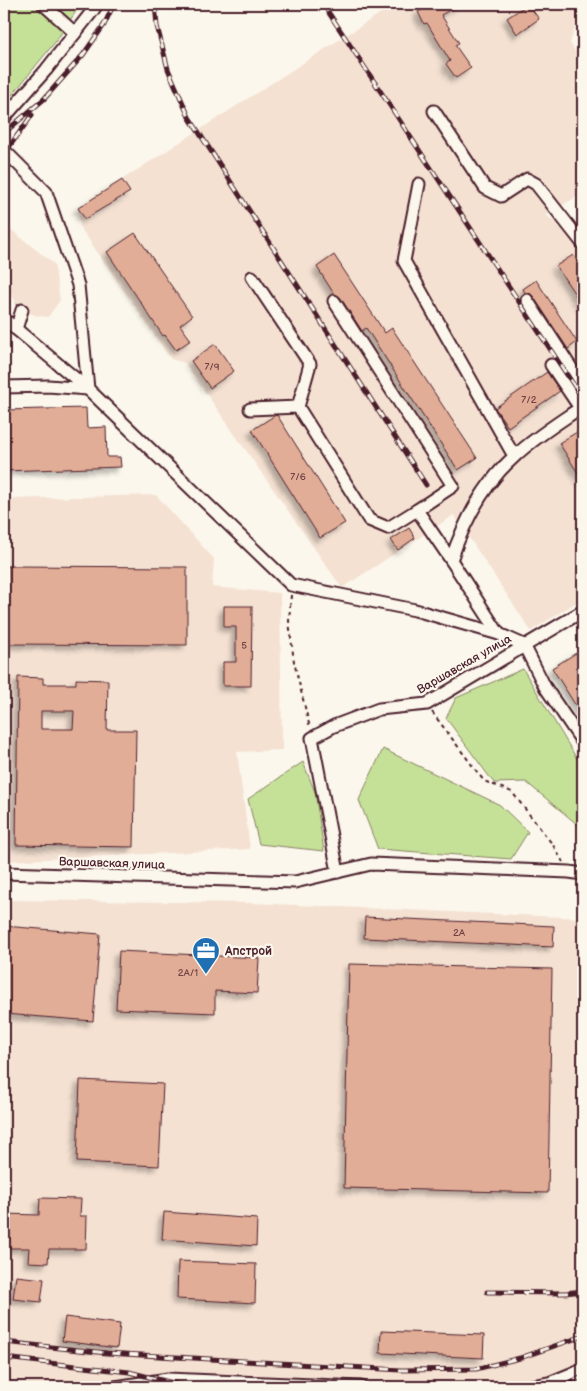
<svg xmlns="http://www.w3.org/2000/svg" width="587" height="1391" viewBox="0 0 587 1391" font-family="'Balsamiq Sans',sans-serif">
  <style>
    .built { fill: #f4e1d2 }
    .green { fill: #c5e198; stroke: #888062 }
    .building { fill: #e2ad97; stroke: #4a1f2b; fill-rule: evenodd; filter: url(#shadow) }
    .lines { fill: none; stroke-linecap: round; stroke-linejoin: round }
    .minor-casing { stroke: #4a1f2b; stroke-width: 15 }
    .path { stroke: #4a1f2b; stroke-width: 2; stroke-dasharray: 4 4; stroke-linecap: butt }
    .minor { stroke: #fbf7ec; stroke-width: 11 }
    .rail-casing { stroke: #4a1f2b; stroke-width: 5 }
    .rail { stroke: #fbf7ec; stroke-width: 3; stroke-dasharray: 9; stroke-linecap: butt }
    .labels { text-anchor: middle; stroke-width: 4.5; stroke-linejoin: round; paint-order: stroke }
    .number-label { font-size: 10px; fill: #704246 }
    .street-label { font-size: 12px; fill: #4a1f2b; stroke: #fbf7ec }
    .poi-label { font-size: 12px; font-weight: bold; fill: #4a1f2b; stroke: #fbf7ec; text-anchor: start }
  </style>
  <defs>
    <filter id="shadow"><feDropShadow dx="-4.5" dy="4.5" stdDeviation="2.5" flood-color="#0004"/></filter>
  </defs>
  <rect width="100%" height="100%" fill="#fbf7ec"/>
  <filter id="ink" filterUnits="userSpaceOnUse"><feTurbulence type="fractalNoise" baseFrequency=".02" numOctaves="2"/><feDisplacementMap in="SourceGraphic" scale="10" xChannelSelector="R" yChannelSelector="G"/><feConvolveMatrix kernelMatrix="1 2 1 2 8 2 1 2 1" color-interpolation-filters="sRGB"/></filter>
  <g filter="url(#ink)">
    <g class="built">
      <path d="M395,4H583L570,43L583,64V193L546,215L567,232L583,257V598L531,631L454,515L342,588L185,363L171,359L80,227L78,208Z"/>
      <path d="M4,224L54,264L60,300L48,317L38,316L15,308V300L8,290L4,287Z"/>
      <path d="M156,495L214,559L212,587L280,593L282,750L237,752L250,849L4,861V499Z"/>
      <path d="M4,900L252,903L583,918V1387H4Z"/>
    </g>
    <g class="green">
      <path d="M4,4H81L56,41L4,105Z"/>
      <path d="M523,669L583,769V829L526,782L494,783L446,718L456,698Z"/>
      <path d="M383,749L500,805L528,832L511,859L378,849L359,800Z"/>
      <path d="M303,762L315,792L324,851L259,844L248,799Z"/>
    </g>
    <g class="building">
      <path d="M433,4H461L441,15L459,43L455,45L471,68L456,78L446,64L450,61L427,23L424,24L418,12Z"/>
      <path d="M528,4L539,19L517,34L507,18Z"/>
      <path d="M122,180L130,192L85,219L78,208Z"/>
      <path d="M135,233L192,316L180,325L191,340L176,350L165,335L163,336L107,252Z"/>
      <path d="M334,255L385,333L392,328L477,458L458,470L366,328L362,331L340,297L334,294L317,267Z"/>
      <path d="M573,255L583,270V306L556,266Z"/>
      <path d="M536,280L577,342L568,349L533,296L530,293H525L523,289Z"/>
      <path d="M215,344L234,371L210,388L191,361Z"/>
      <path d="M547,372L560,391L508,427L495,408Z"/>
      <path d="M86,408L87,428L106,427L107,457H120L121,467L4,471V410Z"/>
      <path d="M277,415L345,523L320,538L252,430L274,416Z"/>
      <path d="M577,432L583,443V481L559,443Z"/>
      <path d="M409,528L415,538L398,550L391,540Z"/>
      <path d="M7,566L187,567V645L6,644Z"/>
      <path d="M224,606H252L251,686H223V662H236V627H224Z"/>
      <path d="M576,653L583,664V717L552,668Z"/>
      <path d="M18,677L43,678V684H76V679L108,680L107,730H136L134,847L16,845ZM41,711H74L73,729H41Z"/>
      <path d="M365,917L554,926L553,947L364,938Z"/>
      <path d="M4,926L100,934L93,1021L4,1014Z"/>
      <path d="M119,951L259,958L257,993L215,991V1013L116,1009Z"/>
      <path d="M349,964L552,969L548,1193L344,1188Z"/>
      <path d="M80,1080L163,1084L159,1166L77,1162Z"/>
      <path d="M40,1198L81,1199L80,1216H87L86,1249H49L48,1263L28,1262L29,1248H4V1214L39,1215Z"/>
      <path d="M164,1212L257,1219L256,1246L162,1239Z"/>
      <path d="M178,1261L256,1264L255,1303L177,1299Z"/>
      <path d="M16,1276L44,1279L41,1302L13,1299Z"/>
      <path d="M65,1317L120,1324L117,1348L62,1341Z"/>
      <path d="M381,1331L484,1335L483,1358L380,1353Z"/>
    </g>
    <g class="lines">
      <defs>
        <g id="minor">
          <path d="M43,4L75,33"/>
          <path d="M434,111L485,188L501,196L527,179L536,184L583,244"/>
          <path d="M4,118L46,70L94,9L97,4"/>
          <path d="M4,150L46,192L78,285L88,389L291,585L415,610L499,634L524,645L545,687L583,743"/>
          <path d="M419,184L404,261L514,456"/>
          <path d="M252,277L310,364L298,407"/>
          <path d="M527,300L583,386"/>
          <path d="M334,301L453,486L417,510"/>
          <path d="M4,319L88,389"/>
          <path d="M16,329L22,310"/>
          <path d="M4,387L48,386L88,389"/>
          <path d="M250,409L298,407L369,520L388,528L417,510L451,560L499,634"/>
          <path d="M451,560C464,522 484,483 515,456C534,438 558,423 580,408L551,365"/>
          <path d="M338,872L312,738L334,726L379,709L427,704L583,611"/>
          <path d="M4,873L295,882L371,864L569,872L583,874"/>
          <path d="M115,1387L168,1379L361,1387"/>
          <path d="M527,1387L549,1383L583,1369"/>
        </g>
      </defs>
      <use href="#minor" class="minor-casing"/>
      <g class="path">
        <path d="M291,595L289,621L294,662L310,728"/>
        <path d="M432,712L484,781L512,792L553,845L563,862"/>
      </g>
      <use href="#minor" class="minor"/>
      <defs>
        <g id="rail">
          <path d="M155,4L157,26L168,69L189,117L426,485"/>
          <path d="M323,4L583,399"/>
          <path d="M4,133L44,99L83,55L104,25L114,4"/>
          <path d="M4,154L32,115"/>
          <path d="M578,723L583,730"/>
          <path d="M487,1292L565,1293L583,1291"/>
          <path d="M4,1342L107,1353L401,1370L476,1369L520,1358L583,1336"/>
          <path d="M4,1358L129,1372L189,1387"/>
          <path d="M557,1387L583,1377"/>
        </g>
      </defs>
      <use href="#rail" class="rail-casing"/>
      <use href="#rail" class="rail"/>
    </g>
  </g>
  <defs>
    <symbol id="office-pin" viewBox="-11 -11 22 30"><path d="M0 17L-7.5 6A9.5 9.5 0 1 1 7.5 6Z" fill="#1f6fb2" stroke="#fbf7ec"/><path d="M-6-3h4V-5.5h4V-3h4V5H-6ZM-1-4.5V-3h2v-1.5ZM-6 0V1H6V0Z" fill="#fff"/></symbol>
  </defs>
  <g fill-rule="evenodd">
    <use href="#office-pin" x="190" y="935" width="32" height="43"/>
  </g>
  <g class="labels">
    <g class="number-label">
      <text x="212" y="370">7/9</text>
      <text x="529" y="403">7/2</text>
      <text x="298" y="480">7/6</text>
      <text x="244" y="649">5</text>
      <text x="459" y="936">2А</text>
      <text x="188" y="976">2А/1</text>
    </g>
    <g class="street-label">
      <text transform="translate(464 664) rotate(-30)" y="4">Варшавская улица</text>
      <text transform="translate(112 863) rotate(2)" y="4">Варшавская улица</text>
    </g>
    <g class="poi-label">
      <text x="225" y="955">Апстрой</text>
    </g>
  </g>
  <rect width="587" height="1391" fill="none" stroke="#fbf7ec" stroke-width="20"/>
  <rect x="10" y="10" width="567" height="1371" fill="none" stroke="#4a1f2b" stroke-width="2" filter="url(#ink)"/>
</svg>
